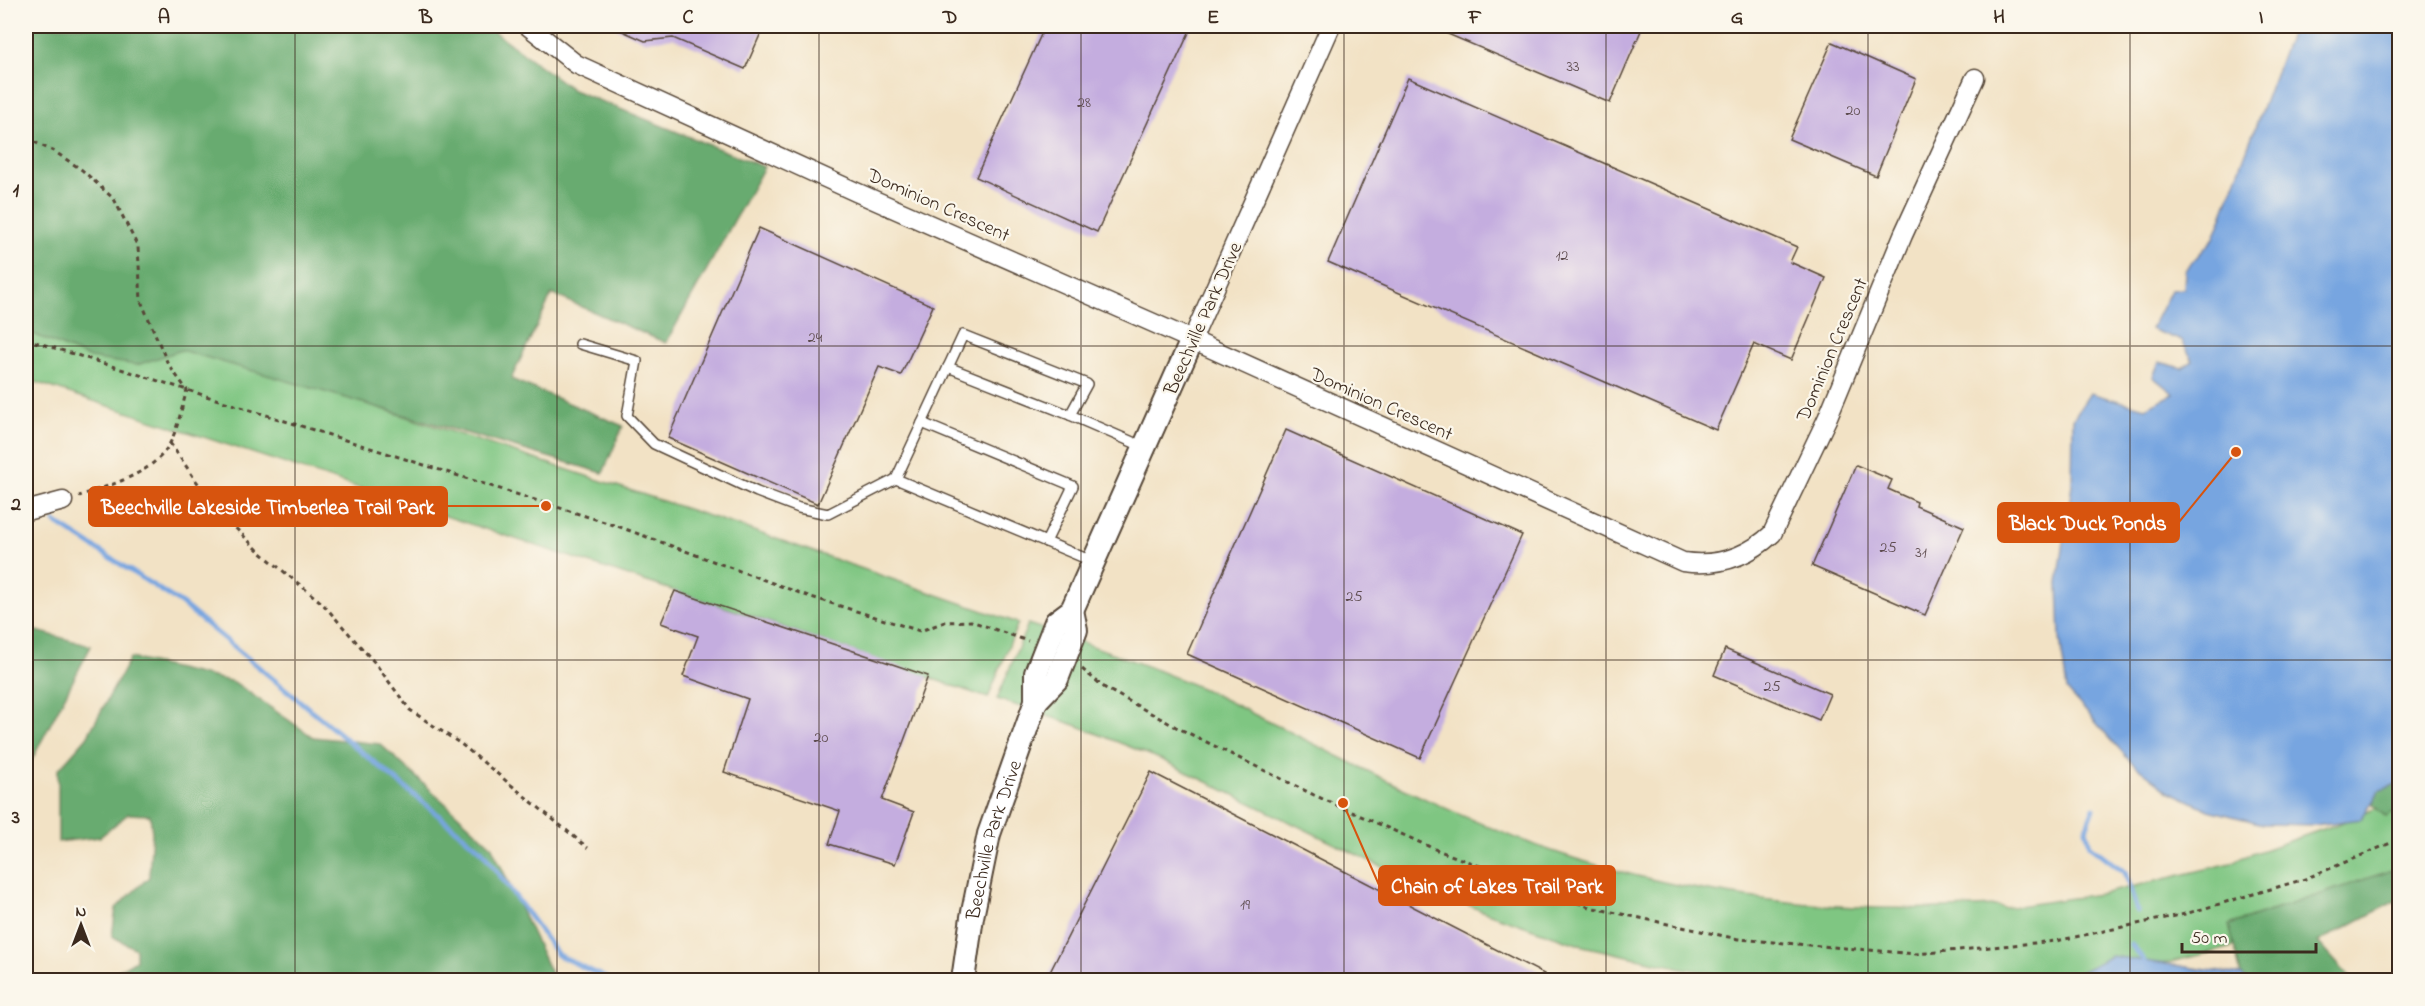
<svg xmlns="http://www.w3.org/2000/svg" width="2425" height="1006" viewBox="0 0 2425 1006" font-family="'Indie Flower',sans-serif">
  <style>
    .green { fill: #7fc682; stroke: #5d7850; stroke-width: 1.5 }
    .forest { fill: #67ab70; stroke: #516a47; stroke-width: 1.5 }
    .water { fill: #77a5e0; stroke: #59687f; stroke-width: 1.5 }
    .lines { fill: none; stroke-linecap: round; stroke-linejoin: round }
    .stream { stroke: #77a5e0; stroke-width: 5 }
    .building { fill: #c4addf }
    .service-casing { stroke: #564637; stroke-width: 12 }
    .minor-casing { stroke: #564637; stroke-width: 21 }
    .tertiary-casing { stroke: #564637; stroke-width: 26 }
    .path { stroke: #564637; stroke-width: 3; stroke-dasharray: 4.5 4.5; stroke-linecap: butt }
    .service { stroke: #fff; stroke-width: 9 }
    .minor { stroke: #fff; stroke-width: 18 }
    .tertiary { stroke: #fff; stroke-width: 22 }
    .grid { fill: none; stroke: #3b2a1e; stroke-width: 1.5; stroke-opacity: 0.55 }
    .labels { text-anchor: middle; stroke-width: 4.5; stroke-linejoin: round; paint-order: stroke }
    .number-label { font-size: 16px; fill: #5d4b4e }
    .street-label { font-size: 20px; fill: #3b2a1e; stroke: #fbf7ec }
    .leader { fill: none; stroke: #d7540e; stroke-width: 2 }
    .callout-dot { fill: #d7540e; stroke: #fbf7ec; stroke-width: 2 }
    .callout { fill: #d7540e; stroke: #d7540e; stroke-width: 2 }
    .callout-label { font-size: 21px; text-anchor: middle; font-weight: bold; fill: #fff }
    .neatline { fill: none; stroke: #3b2a1e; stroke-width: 2 }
    .grid-label { font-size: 20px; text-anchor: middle; font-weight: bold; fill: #3b2a1e }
  </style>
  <rect width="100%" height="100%" fill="#fbf7ec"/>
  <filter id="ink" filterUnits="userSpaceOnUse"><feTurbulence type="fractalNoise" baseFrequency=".0167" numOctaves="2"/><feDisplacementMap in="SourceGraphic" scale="12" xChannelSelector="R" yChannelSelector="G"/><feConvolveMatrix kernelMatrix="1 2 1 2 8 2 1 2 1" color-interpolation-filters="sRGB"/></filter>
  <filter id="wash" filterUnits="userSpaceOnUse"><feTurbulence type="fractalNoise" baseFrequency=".008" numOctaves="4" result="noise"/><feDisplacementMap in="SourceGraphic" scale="24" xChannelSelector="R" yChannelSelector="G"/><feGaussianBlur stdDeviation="1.35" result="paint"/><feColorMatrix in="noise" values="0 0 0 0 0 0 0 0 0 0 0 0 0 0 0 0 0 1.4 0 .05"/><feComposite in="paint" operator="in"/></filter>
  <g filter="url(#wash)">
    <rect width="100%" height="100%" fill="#f2e2c5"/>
    <g class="green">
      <path d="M26,292L745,528L1018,623L988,698L745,614L26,379Z"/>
      <path d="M1028,624C1086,643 1144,664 1201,688C1229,701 1256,716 1284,729C1370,772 1455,817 1546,849C1690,899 1845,915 1997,906L2005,908L2106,893L2231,863L2238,859L2352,819L2399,798V887L2303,925L2225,949L2141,969L2091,977L2063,980H1760L1729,976L1682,968L1583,946L1487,913L1411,881L1160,759L1078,726L997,699Z"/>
    </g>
    <g class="forest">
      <path d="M26,26H486L573,90L764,167L666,343L552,294L511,379L623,426L603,473L181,350L137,365L90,358L26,331Z"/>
      <path d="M37,631L91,646L26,771V633Z"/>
      <path d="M130,658L234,682L313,737L380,744L491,845L554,980H109L111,975L136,960V949L112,936L116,908L149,877L152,833L150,815L128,814L100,837L58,842V770L87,737Z"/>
      <path d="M2399,783V810L2386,817L2372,804L2379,791Z"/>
      <path d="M2392,870L2399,899L2318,942L2352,980H2247L2241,975L2229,925Z"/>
    </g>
    <g class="water">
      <path d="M2293,26H2400L2399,783L2379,791L2362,819L2315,825L2263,824L2209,810L2169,791L2131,762L2067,690L2060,638L2058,583L2072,485L2073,419L2090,393L2145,408L2174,394L2153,377L2159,362L2182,368L2193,361L2182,341L2151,329L2171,290L2184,289L2185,270L2214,238Z"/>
      <path d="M2111,956L2241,975L2247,980H2065Z"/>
    </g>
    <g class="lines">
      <g class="stream">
        <path d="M55,522L182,604L482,851L558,955L610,980"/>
        <path d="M2094,808L2086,829L2090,846L2125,872L2137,911"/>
        <path d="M2131,944L2144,961"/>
      </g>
    </g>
    <g id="blocks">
      <g class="building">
        <path d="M611,26H764L745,69L673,38L645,41Z"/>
        <path d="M1045,26H1192L1097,232L976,177Z"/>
        <path d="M1429,26H1643L1610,103Z"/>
        <path d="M1832,42L1916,79L1876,176L1789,139Z"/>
        <path d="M1408,78L1797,247L1790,262L1826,278L1791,360L1754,344L1716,430L1328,262Z"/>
        <path d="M759,228L933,306L901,375L879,367L818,504L668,438Z"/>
        <path d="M1286,430L1522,535L1420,758L1187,654Z"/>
        <path d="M1856,465L1892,480L1888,489L1917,502L1916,506L1964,527L1925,615L1812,566Z"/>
        <path d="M675,591L928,676L882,800L914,812L895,864L829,844L840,811L724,772L748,699L683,676L698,636L661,623Z"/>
        <path d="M1725,649L1830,694L1819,720L1714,675Z"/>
        <path d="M1151,772L1268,832L1544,974L1540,980H1046Z"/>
      </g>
    </g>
  </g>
  <g filter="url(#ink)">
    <use href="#blocks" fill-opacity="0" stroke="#564637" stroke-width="1.5"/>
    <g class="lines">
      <defs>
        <g id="service">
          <path d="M580,344L637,361L627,416L654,444L757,492L799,508L828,514L896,479"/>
          <path d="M948,367L1070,415"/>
          <path d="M922,423L1073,486L1046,542"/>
          <path d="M1094,562L896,479L963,335L1087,384L1070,415L1144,447"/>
        </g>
        <g id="minor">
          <path d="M528,26L576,64L856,192L1192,340L1683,562C1717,567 1747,557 1772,534L1827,419L1903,235L1975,78"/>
          <path d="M1192,340L1331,26"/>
          <path d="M26,511L63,501"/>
        </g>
        <g id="tertiary">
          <path d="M1036,701L1057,679L1076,630L1072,610"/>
          <path id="s1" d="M963,980L972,917L989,834L1036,701V673L1056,622L1072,610L1192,340"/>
        </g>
      </defs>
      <use href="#service" class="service-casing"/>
      <use href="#minor" class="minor-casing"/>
      <use href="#tertiary" class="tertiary-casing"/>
      <g class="path">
        <path d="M26,138L55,152L82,170L114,199L138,247L141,301L168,364L187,390C182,406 178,428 170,443C154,474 110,485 79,496"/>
        <path d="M26,339L617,526L808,596L920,631L945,622L971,621L1028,641"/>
        <path d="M170,443L215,508L260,552L322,603L375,663L410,710L461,744L588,848"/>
        <path d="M1082,669L1105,688L1176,727L1314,795L1437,850L1589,907L1738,939L1916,954L2056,941L2185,914L2305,879L2400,839"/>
      </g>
      <use href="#service" class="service"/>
      <use href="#minor" class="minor"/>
      <use href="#tertiary" class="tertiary"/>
    </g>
  </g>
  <path class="grid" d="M295,26V980M557,26V980M819,26V980M1081,26V980M1344,26V980M1606,26V980M1868,26V980M2130,26V980M26,346H2400M26,660H2400"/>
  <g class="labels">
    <g class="number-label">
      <text x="1573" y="71">33</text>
      <text x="1084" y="107">28</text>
      <text x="1853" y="115">20</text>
      <text x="1562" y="260">12</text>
      <text x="815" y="342">24</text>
      <text x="1888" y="552">25</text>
      <text x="1921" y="557">31</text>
      <text x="1354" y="601">25</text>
      <text x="1772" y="691">25</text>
      <text x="821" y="742">20</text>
      <text x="1245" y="909">19</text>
    </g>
    <g class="street-label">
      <text transform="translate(939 204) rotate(24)" y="7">Dominion Crescent</text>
      <text transform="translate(1202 318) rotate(-66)" y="7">Beechville Park Drive</text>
      <text transform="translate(1831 349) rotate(-67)" y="7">Dominion Crescent</text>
      <text transform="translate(1382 403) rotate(24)" y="7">Dominion Crescent</text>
      <text dy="7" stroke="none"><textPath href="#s1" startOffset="144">Beechville Park Drive</textPath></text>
    </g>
  </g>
  <path class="leader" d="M546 506L447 506M2236 452L2179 522M1343 803L1379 885"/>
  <g class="callout-dot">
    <circle cx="546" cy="506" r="6"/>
    <circle cx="2236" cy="452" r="6"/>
    <circle cx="1343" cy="803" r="6"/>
  </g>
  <g class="callout">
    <rect x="89" y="487" width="358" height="39" rx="6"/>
    <rect x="1998" y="503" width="181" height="39" rx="6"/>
    <rect x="1379" y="866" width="236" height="39" rx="6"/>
  </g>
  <g class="callout-label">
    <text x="268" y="514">Beechville Lakeside Timberlea Trail Park</text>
    <text x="2088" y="530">Black Duck Ponds</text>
    <text x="1497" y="893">Chain of Lakes Trail Park</text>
  </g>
  <rect width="2425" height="1006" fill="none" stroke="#fbf7ec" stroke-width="66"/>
  <g transform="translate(81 925)" stroke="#fbf7ec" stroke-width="4.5" paint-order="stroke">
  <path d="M0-4.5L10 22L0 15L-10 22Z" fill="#3b2a1e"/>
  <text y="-9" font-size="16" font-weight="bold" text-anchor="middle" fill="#3b2a1e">N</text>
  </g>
  <path d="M2182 943v9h134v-9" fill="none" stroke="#3b2a1e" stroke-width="3"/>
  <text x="2191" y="943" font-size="18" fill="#3b2a1e" stroke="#fbf7ec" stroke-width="4.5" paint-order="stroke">50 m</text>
  <rect x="33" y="33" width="2359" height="940" class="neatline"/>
  <g class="grid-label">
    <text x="164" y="23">A</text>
    <text x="426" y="23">B</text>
    <text x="688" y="23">C</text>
    <text x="950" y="23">D</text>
    <text x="1213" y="23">E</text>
    <text x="1475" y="23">F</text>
    <text x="1737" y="23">G</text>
    <text x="1999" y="23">H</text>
    <text x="2261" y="23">I</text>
    <text x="16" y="196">1</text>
    <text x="16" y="510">2</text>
    <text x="16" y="823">3</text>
  </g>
</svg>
